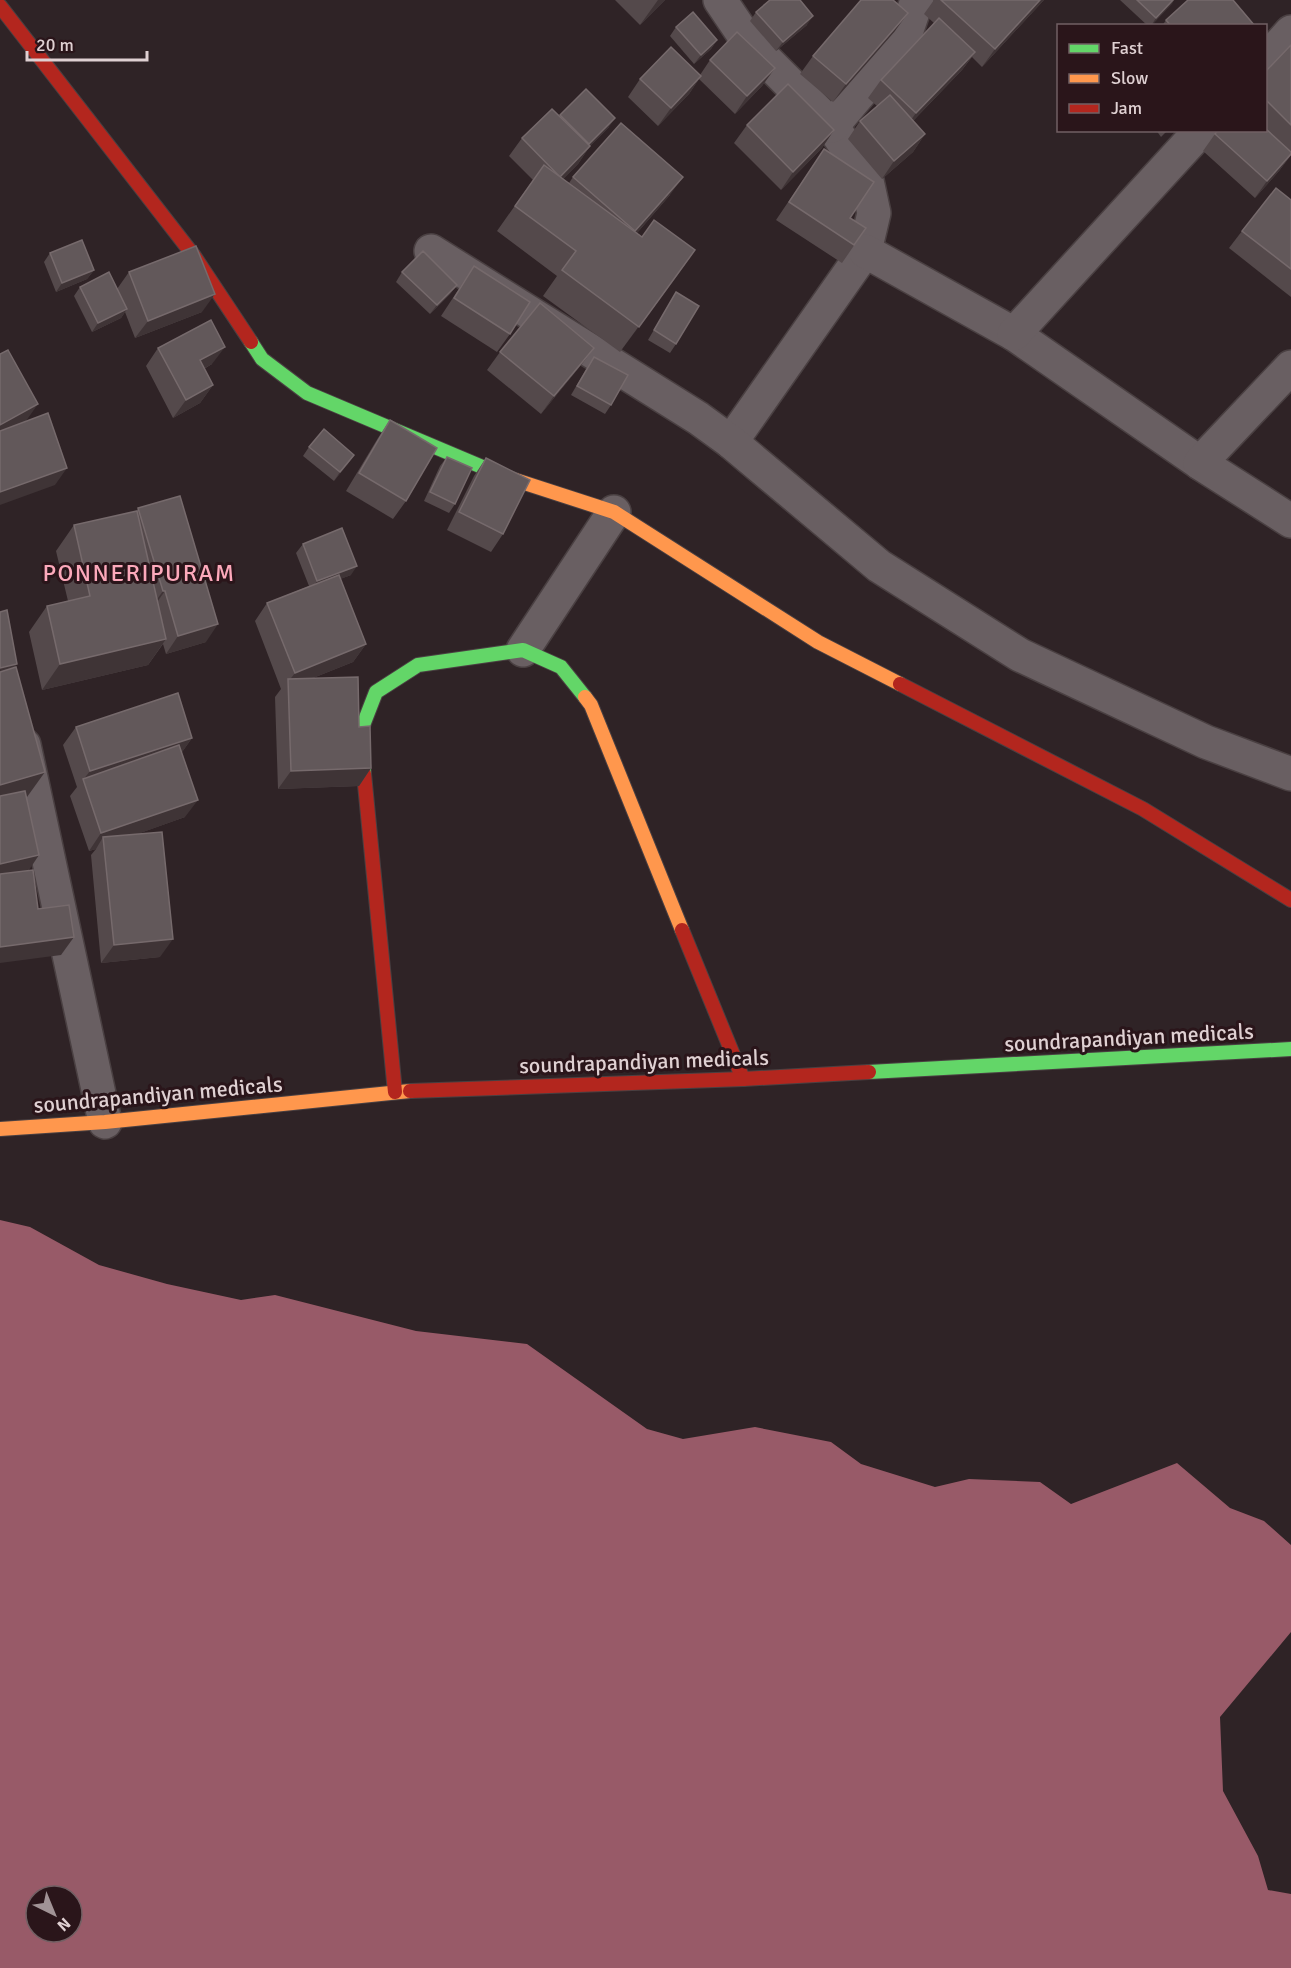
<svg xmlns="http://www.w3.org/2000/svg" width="1291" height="1968" viewBox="0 0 1291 1968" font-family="Signika,sans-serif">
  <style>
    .water { fill: #985a68; fill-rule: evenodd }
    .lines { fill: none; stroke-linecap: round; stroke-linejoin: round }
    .street-casing { stroke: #4a4042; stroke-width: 36 }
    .fast-casing { stroke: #4a4042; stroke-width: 16 }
    .slow-casing { stroke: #4a4042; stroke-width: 16 }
    .jam-casing { stroke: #4a4042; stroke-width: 16 }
    .street { stroke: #695f62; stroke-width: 33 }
    .fast { stroke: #63d668; stroke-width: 14 }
    .slow { stroke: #ff974d; stroke-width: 14 }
    .jam { stroke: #b3261e; stroke-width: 14 }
    .wall { fill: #54494b }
    .shaded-wall { fill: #3f3436 }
    .building { fill: #62585a; stroke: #766a6c; stroke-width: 1.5 }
    .labels { text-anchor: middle; stroke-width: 6; stroke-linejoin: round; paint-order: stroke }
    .street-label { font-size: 22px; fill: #dfd0d2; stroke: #2a151a }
    .neighbourhood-label { font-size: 24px; letter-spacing: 1.5px; fill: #fda9bb; stroke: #2a151a }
  </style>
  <rect width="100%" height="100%" fill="#2f2326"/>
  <path class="water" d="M0,1220L30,1227L99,1265L167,1284L241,1300L275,1295L416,1331L527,1344L647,1429L683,1439L755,1427L831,1442L861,1464L935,1487L969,1479L1040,1482L1071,1504L1177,1463L1230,1508L1264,1521L1291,1545V1632L1220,1717L1223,1791L1258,1856L1268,1890L1291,1894V1968H0ZM36,1896H72V1932H36Z"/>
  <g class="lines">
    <defs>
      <g id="street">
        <path d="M720,0L749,43L832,126L866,176L874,213L865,251L731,442"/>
        <path d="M1266,60L1291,32"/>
        <path d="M832,126L903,42L917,0"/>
        <path d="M431,251L698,418L731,442L879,566L1020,655L1206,742L1291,774"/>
        <path d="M865,251L1014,334L1200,463"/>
        <path d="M1014,334L1201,130"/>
        <path d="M1291,367L1200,463L1291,521"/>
        <path d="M523,650L614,512"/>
        <path d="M24,745L105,1122"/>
      </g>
      <g id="fast">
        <path d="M251,342L262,359L307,393L506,477"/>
        <path d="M364,774L360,733L376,692L418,665L523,650L561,667L585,697"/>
        <path d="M869,1072L1291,1049"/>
      </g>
      <g id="slow">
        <path d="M506,477L614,512L818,642L900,684"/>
        <path d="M585,697L591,705L682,930"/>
        <path d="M0,1129L105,1122L410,1091"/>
      </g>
      <g id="jam">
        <path d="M0,6L194,256L251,342"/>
        <path d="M900,684L1143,809L1291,900"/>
        <path d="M364,774L395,1092"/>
        <path d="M682,930L743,1079"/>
        <path d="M410,1091L743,1079L869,1072"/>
      </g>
    </defs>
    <use href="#street" class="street-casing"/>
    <use href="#fast" class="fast-casing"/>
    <use href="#slow" class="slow-casing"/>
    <use href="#jam" class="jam-casing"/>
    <use href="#street" class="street"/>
    <use href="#fast" class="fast"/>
    <use href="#slow" class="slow"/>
    <use href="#jam" class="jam"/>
  </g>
  <g class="wall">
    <path d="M615,0H665L640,25Z"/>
    <path d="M934,0H1044L982,67L972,57L962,70L913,121L925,134L913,152L882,179L848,139L860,121L877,106L868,98L881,80L934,23L924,14Z"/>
    <path d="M1120,0H1174L1151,26H1148Z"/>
    <path d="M756,12L807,25L776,51L750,21Z"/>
    <path d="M1166,20L1255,26H1162Z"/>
    <path d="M676,27L717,40L711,49L694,64L670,36Z"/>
    <path d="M895,31L833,102L800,74L813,56Z"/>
    <path d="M1291,45V155L1279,171L1255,198L1203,151L1215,134L1266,130V71Z"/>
    <path d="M710,60L775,68L762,86L735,114L699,79L689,94L658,126L628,97L640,79L700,75Z"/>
    <path d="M586,89L609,127L590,146L578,164L563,179L569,183L573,177L670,195L637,233L642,237L695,250L620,352L543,296L557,276L497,231L533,180L509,156L522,138L560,116Z"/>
    <path d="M747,125L834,130L822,148L781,190L734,143Z"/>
    <path d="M1156,130H1168L1161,137Z"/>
    <path d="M824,149L850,218L866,228L842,263L776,220Z"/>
    <path d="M1291,200V297L1229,248L1242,231Z"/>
    <path d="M50,253L94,270L87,279L56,292L44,262Z"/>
    <path d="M474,266L510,334L497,352L441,316Z"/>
    <path d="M129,272L202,312L135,338L125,312L121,318L92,332L74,296L80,287L117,289Z"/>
    <path d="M402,272L457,285L450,294L430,314L396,282Z"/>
    <path d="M676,292V344L670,353L648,340Z"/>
    <path d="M158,348L212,364L204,369L213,385L200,403L173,418L146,366Z"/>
    <path d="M594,348L581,365L541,414L487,370L500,352Z"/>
    <path d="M594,357L611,405L605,414L571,395L588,366Z"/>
    <path d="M390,420L406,501L393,519L346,491L378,438Z"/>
    <path d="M309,447L354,455L334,481L303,456Z"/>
    <path d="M447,457L455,504L449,513L424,501L440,466Z"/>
    <path d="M486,458L503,534L491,552L447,530L474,476Z"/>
    <path d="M138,508L206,642L166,654L163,644L148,665L42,690L29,632L47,606L68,601L56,551L74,525L137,511Z"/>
    <path d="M303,544L351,575L340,579L366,644L353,662L313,678L359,727L371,768L359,786L278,789L275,697L281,689L255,621L267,603L309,586L296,553Z"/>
    <path d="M76,727L192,738L182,752L185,817L137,834L160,957L101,963L91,855L96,849L89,851L70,796L77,787L63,745Z"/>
  </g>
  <g class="shaded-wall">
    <path d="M658,0H665L640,25Z"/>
    <path d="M1040,0H1044L982,67L995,49Z"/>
    <path d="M1173,0H1174L1172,4L1151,26L1156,18Z"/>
    <path d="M908,13L895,31L833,102L846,84Z"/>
    <path d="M813,16L807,25L776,51L783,42Z"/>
    <path d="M717,40L711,49L694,64L701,55Z"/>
    <path d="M975,52L962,70L903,131L916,113Z"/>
    <path d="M775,68L762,86L735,114L747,96Z"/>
    <path d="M701,76L689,94L658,126L671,108Z"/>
    <path d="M615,118L609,127L583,153L589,144Z"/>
    <path d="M834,130L822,148L781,190L793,172Z"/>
    <path d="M925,134L913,152L882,179L894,161Z"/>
    <path d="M590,146L578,164L548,195L560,177Z"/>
    <path d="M1291,154L1279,171L1255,198L1267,181Z"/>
    <path d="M683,177L670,195L623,249L635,231Z"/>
    <path d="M695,250L677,276L620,352L639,327Z"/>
    <path d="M94,270L87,279L56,292L62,283Z"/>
    <path d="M457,285L450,294L430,314L437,305Z"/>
    <path d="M215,294L202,312L135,338L148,321Z"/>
    <path d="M127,309L121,318L92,332L98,323Z"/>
    <path d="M225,347L212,364L187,378L200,360Z"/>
    <path d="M594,348L581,365L541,414L554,396Z"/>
    <path d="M213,385L200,403L173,418L186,400Z"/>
    <path d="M38,404L26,421L0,436V425Z"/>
    <path d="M354,455L348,464L334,481L340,472Z"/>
    <path d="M67,468L55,485L0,505V492Z"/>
    <path d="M357,566L351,575L311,590L317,581Z"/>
    <path d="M163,591H165L152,609H150Z"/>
    <path d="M218,624L206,642L166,654L178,636Z"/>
    <path d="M166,639L148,665L42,690L60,664Z"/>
    <path d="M366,644L353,662L288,688V682L295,673Z"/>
    <path d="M17,664L5,682L0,683V668Z"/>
    <path d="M192,738L180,755L83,780L90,771Z"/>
    <path d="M371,768L359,786L278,789L291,771Z"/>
    <path d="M45,772L27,797L0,805V785Z"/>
    <path d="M198,800L185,817L104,846L103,837L96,849L89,851L101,833Z"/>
    <path d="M39,855L27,873L0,879V864Z"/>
    <path d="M74,937L61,955L0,963V947Z"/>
    <path d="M173,939L160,957L101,963L114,945Z"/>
  </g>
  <g class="building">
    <path d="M770,0H800L813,16L783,42L756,12Z"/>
    <path d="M861,0H893L908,13L846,84L813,56Z"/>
    <path d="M941,0H1040L995,49Z"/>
    <path d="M1137,0H1173L1156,18Z"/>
    <path d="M1188,0H1233L1255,26H1171L1166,20Z"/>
    <path d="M693,12L717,40L701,55L676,27Z"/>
    <path d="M939,18L975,52L916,113L881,80Z"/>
    <path d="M737,32L775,68L747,96L710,60Z"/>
    <path d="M1291,45V125L1266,100V71Z"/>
    <path d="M671,47L701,76L671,108L640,79Z"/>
    <path d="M788,84L834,130L793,172L747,125Z"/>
    <path d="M586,89L615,118L589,144L560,115Z"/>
    <path d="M890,95L925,134L894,161L860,121Z"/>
    <path d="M552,109L590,146L560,177L522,138Z"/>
    <path d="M621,123L683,177L635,231L573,177Z"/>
    <path d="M1266,129L1291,152V154L1267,181L1215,134L1218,130H1266Z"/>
    <path d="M824,149L874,182L850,218L866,228L854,245L789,202Z"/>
    <path d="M544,165L642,237L654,220L695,250L639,327L562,270L576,251L515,206Z"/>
    <path d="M1276,188L1291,200V269L1242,231Z"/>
    <path d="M82,240L94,270L62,283L50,253Z"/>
    <path d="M196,246L215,294L148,321L129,272Z"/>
    <path d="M423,251L457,285L437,305L402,272Z"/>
    <path d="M474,266L530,302L510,334L454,298Z"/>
    <path d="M109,272L127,309L98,323L80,287Z"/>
    <path d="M676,292L699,306L676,344L654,330Z"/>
    <path d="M540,303L594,348L554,396L500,352Z"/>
    <path d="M211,320L225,347L200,360L213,385L186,400L158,348Z"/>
    <path d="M8,350L38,404L0,425V354Z"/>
    <path d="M594,357L628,375L611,405L577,386Z"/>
    <path d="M48,413L67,468L0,492V431Z"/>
    <path d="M390,420L437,448L406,501L359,473Z"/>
    <path d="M324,429L354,455L340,472L309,447Z"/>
    <path d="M447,457L472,468L455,504L430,492Z"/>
    <path d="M486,458L530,480L503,534L459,512Z"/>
    <path d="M180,496L218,624L178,636L165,591H163L138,508Z"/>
    <path d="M137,511L166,639L60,664L47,606L90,596L74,525Z"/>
    <path d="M342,528L357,566L317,581L303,544Z"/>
    <path d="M339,575L366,644L295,673L267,603Z"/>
    <path d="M7,610L17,664L0,668V612Z"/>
    <path d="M16,667L45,772L0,785V672Z"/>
    <path d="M358,677L359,727L370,726L371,768L291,771L288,679Z"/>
    <path d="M178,693L192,738L90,771L76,727Z"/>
    <path d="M179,745L198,800L101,833L83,779Z"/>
    <path d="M25,791L39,855L0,864V796Z"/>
    <path d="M162,832L173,939L114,945L103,837Z"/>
    <path d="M33,870L38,909L69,905L74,937L0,947V874Z"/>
  </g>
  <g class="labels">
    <g class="street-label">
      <text transform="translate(1129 1037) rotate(-3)" y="8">soundrapandiyan medicals</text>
      <text transform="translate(644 1061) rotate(-2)" y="8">soundrapandiyan medicals</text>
      <text transform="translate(158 1094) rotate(-5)" y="8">soundrapandiyan medicals</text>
    </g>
    <g class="neighbourhood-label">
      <text x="139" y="581">PONNERIPURAM</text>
    </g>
  </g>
  <rect x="1057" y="24" width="210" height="108" fill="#2a151a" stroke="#726064" stroke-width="1.5"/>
  <rect x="1069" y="44" width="30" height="9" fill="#63d668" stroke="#726064" stroke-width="1.5"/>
  <text x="1111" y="54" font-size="18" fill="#dfd0d2">Fast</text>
  <rect x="1069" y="74" width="30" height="9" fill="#ff974d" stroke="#726064" stroke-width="1.5"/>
  <text x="1111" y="84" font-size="18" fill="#dfd0d2">Slow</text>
  <rect x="1069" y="104" width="30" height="9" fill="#b3261e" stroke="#726064" stroke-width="1.5"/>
  <text x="1111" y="114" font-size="18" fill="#dfd0d2">Jam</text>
  <g transform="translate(54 1914) rotate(137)"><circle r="28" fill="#2a151a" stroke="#726064" stroke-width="1.5"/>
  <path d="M0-4.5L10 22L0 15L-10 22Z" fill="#a19396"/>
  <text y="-9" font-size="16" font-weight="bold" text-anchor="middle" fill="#dfd0d2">N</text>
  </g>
  <path d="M27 51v9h120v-9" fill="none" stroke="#dfd0d2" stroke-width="3"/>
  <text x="36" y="51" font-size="18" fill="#dfd0d2" stroke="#2a151a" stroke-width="4.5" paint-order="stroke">20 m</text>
</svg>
